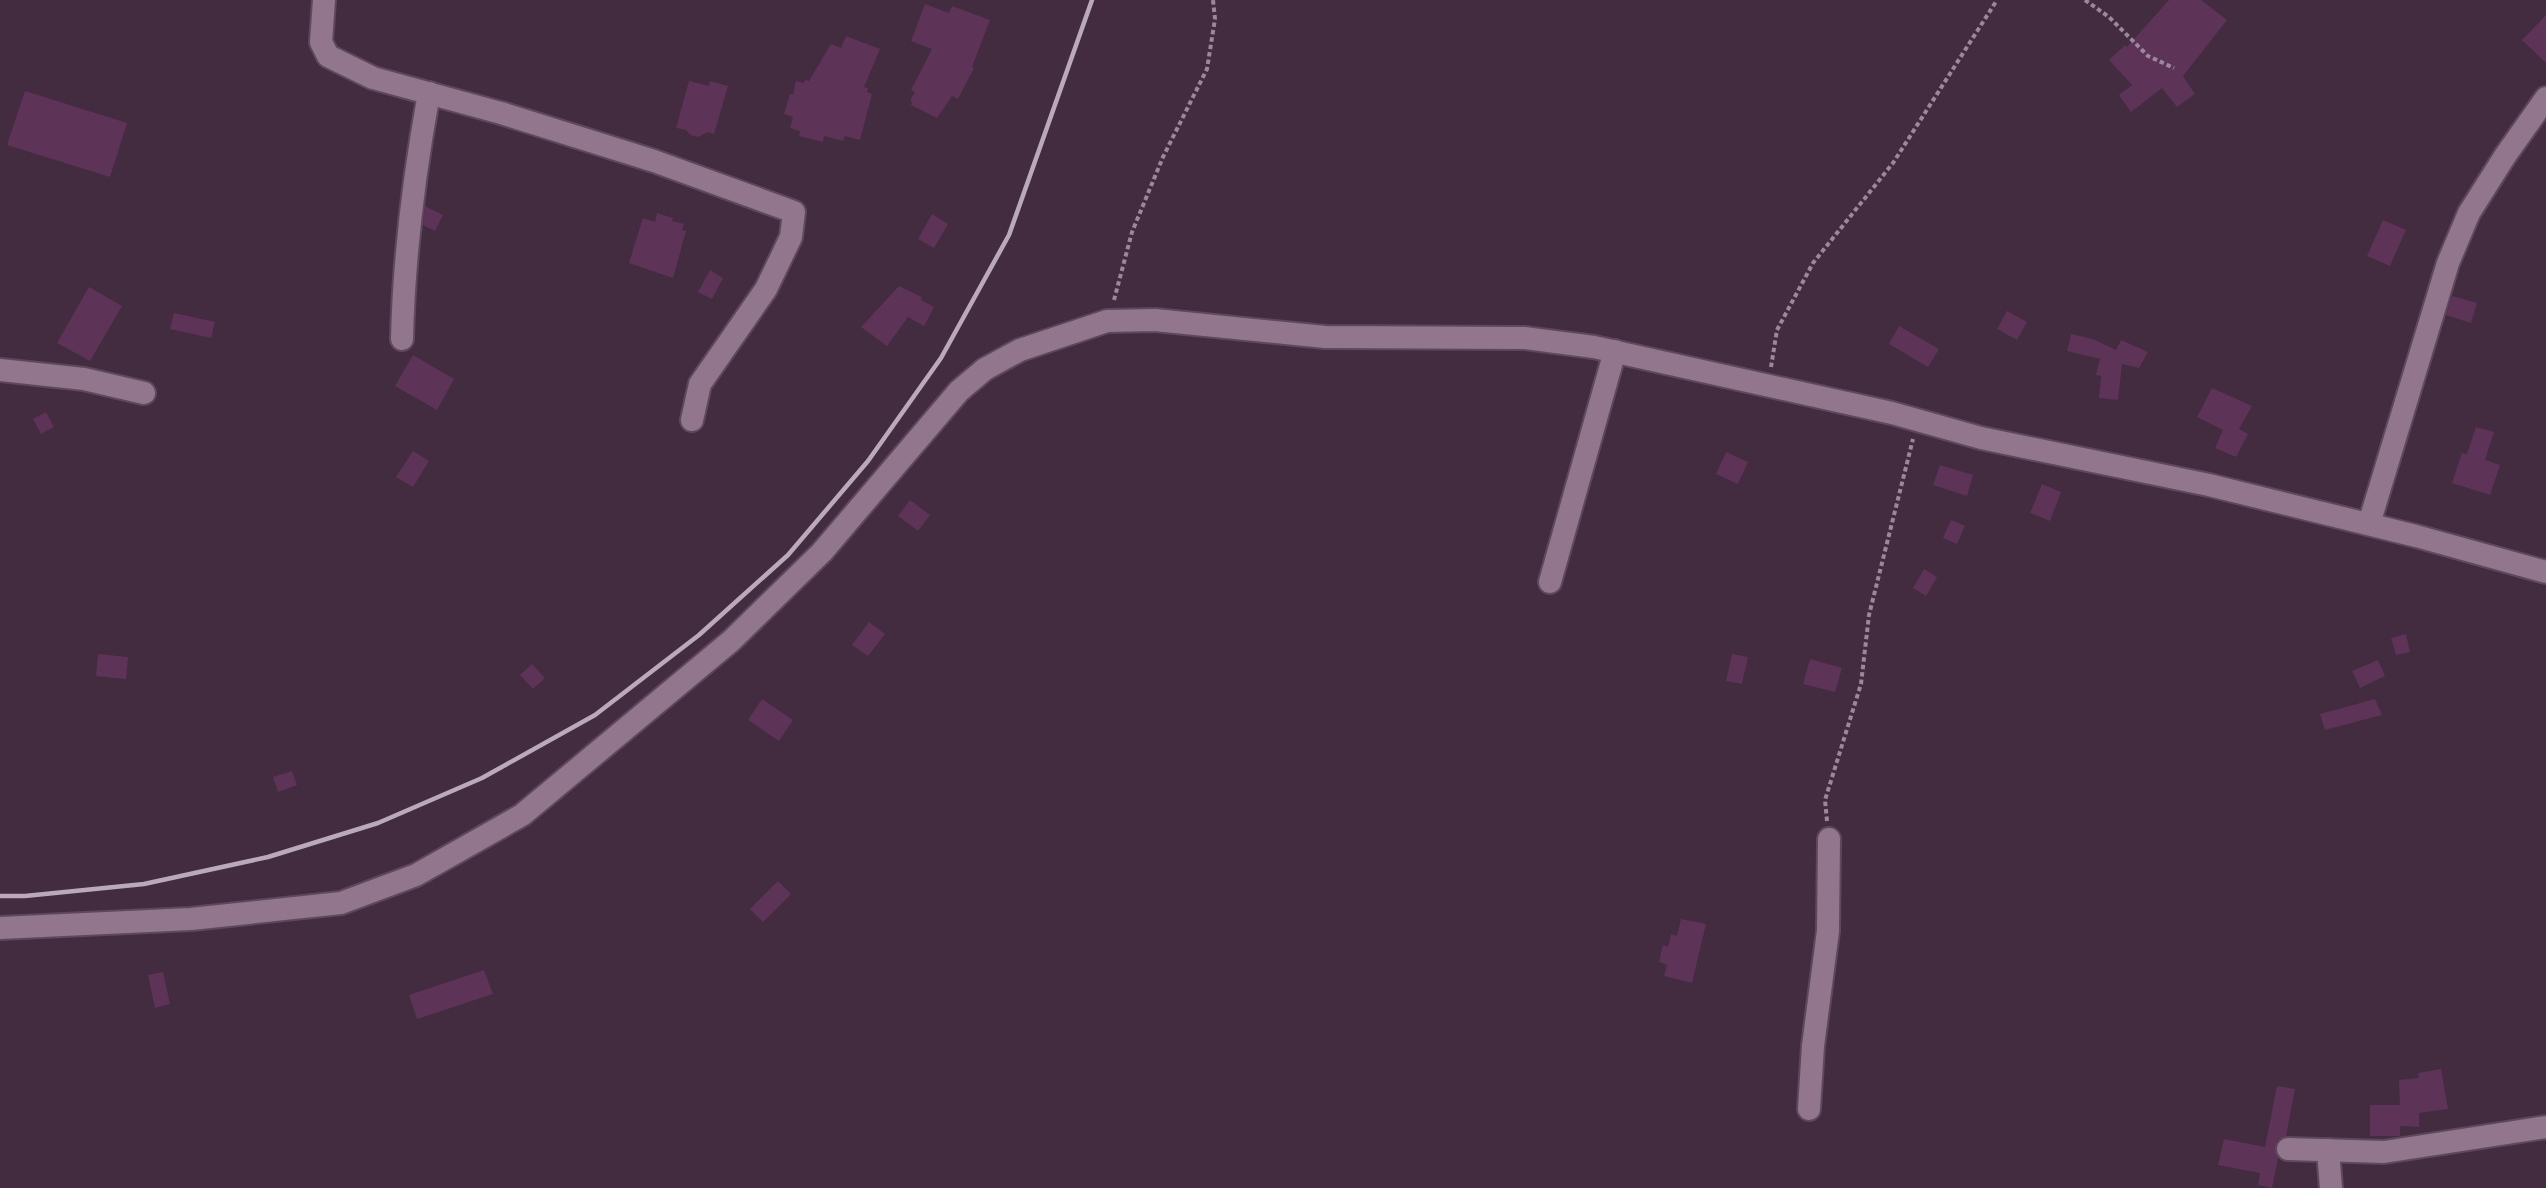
<svg xmlns="http://www.w3.org/2000/svg" width="2546" height="1188" viewBox="0 0 2546 1188" font-family="'Nunito Sans',sans-serif">
  <style>
    .building { fill: #5d3358 }
    .lines { fill: none; stroke-linecap: round; stroke-linejoin: round }
    .minor-casing { stroke: #5d495b; stroke-width: 26 }
    .path { stroke: #9b8899; stroke-width: 4; stroke-dasharray: 4.5 3; stroke-linecap: butt }
    .minor { stroke: #92768e; stroke-width: 22 }
    .rail { stroke: #baa9b8; stroke-width: 4.5 }
  </style>
  <rect width="100%" height="100%" fill="#432b40"/>
  <g class="building">
    <path d="M2169,0H2201L2227,20L2183,76L2195,94L2177,107L2162,88L2131,112L2119,95L2132,85L2109,60L2125,45L2127,47Z"/>
    <path d="M925,4L949,13L952,6L990,20L972,67L974,68L958,99L952,96L937,118L911,105L912,102L910,101L915,92L911,90L932,49L911,41Z"/>
    <path d="M2546,15V63L2522,40Z"/>
    <path d="M846,36L880,49L864,87L868,88L867,92L872,94L860,140L845,136L843,141L824,136L823,142L799,136L800,131L790,128L793,117L784,114L790,94L793,95L796,81L804,83L805,80L809,81L831,44L841,48Z"/>
    <path d="M689,81L709,86L710,81L728,86L714,134L708,132L698,137L690,135L686,130L676,128Z"/>
    <path d="M25,91L127,123L110,177L7,145Z"/>
    <path d="M425,206L443,215L435,231L423,225Z"/>
    <path d="M657,213L673,218L672,221L684,224L682,230L686,231L673,278L629,263L643,218L655,222Z"/>
    <path d="M932,214L948,224L934,248L918,239Z"/>
    <path d="M2383,220L2406,230L2390,266L2367,256Z"/>
    <path d="M710,270L723,278L712,299L698,292Z"/>
    <path d="M899,286L922,297L921,300L934,307L924,326L908,317L887,346L861,327Z"/>
    <path d="M89,287L122,306L90,361L57,343Z"/>
    <path d="M2452,296L2477,303L2471,323L2446,315Z"/>
    <path d="M2007,311L2027,322L2017,340L1997,329Z"/>
    <path d="M174,313L215,322L211,338L170,329Z"/>
    <path d="M1899,326L1939,349L1928,367L1889,344Z"/>
    <path d="M2071,334L2093,339L2116,350L2121,340L2148,352L2139,368L2122,364L2118,400L2099,398L2101,376L2096,375L2100,359L2067,351Z"/>
    <path d="M413,355L454,379L437,410L395,386Z"/>
    <path d="M2212,388L2252,406L2239,429L2248,434L2236,457L2215,448L2223,430L2197,417Z"/>
    <path d="M46,412L54,427L41,434L33,419Z"/>
    <path d="M2476,427L2494,432L2485,460L2500,465L2490,495L2452,483L2462,453L2467,454Z"/>
    <path d="M413,451L429,461L413,487L396,477Z"/>
    <path d="M1726,452L1748,462L1738,484L1716,474Z"/>
    <path d="M1940,465L1973,475L1967,496L1933,485Z"/>
    <path d="M2042,484L2061,492L2050,521L2030,513Z"/>
    <path d="M910,500L930,515L918,531L898,516Z"/>
    <path d="M1951,520L1965,526L1957,544L1943,538Z"/>
    <path d="M1924,569L1937,577L1926,596L1913,588Z"/>
    <path d="M869,622L885,634L868,656L852,645Z"/>
    <path d="M2406,634L2410,652L2396,655L2391,638Z"/>
    <path d="M98,654L128,657L126,679L96,676Z"/>
    <path d="M1732,654L1748,657L1742,684L1726,681Z"/>
    <path d="M1810,659L1842,668L1835,692L1803,684Z"/>
    <path d="M2378,660L2385,676L2360,688L2352,671Z"/>
    <path d="M532,664L545,678L533,689L520,675Z"/>
    <path d="M762,699L793,720L779,741L748,720Z"/>
    <path d="M2375,699L2382,715L2325,730L2320,714Z"/>
    <path d="M292,771L297,785L278,792L273,777Z"/>
    <path d="M778,881L791,894L763,922L750,909Z"/>
    <path d="M1681,919L1706,924L1692,983L1664,976L1667,965L1659,962L1663,945L1668,947L1671,934L1677,936Z"/>
    <path d="M484,970L493,994L417,1019L409,995Z"/>
    <path d="M163,972L170,1004L155,1008L148,975Z"/>
    <path d="M2441,1069L2448,1109L2419,1113V1127L2400,1126V1136H2370V1105H2400L2399,1080L2419,1078L2418,1073Z"/>
    <path d="M2277,1086L2295,1089L2286,1136L2277,1141L2275,1148L2278,1158L2272,1188L2258,1185L2260,1173L2218,1165L2224,1139L2265,1147Z"/>
  </g>
  <g class="lines">
    <defs>
      <g id="minor">
        <path d="M324,0L321,42L328,56L373,78L501,113L654,161L794,212L791,237L766,289L700,384L692,420"/>
        <path d="M402,339C404,255 414,175 429,93"/>
        <path d="M0,370L84,379L144,393"/>
        <path d="M2369,524L2448,263L2469,213L2505,156L2546,98"/>
        <path d="M1550,582L1615,351"/>
        <path d="M0,928L191,919L341,903L416,875L522,815L731,641L822,552L959,391L985,369L1020,350L1107,321L1155,320L1325,337L1524,338L1594,347L1892,413L1981,438L2209,485L2416,536L2546,572"/>
        <path d="M1809,1109L1813,1046L1828,931L1829,839"/>
        <path d="M2288,1149L2384,1152L2546,1127"/>
        <path d="M2328,1150L2331,1188"/>
      </g>
    </defs>
    <use href="#minor" class="minor-casing"/>
    <g class="path">
      <path d="M2085,0L2109,17L2148,56L2174,68"/>
      <path d="M1114,300L1132,232L1163,157L1207,69L1215,19L1213,0"/>
      <path d="M1771,367L1777,330L1813,263L1893,163L1997,0"/>
      <path d="M1827,821L1825,800L1861,684L1869,615L1913,439"/>
    </g>
    <use href="#minor" class="minor"/>
    <path class="rail" d="M0,896H25L144,884L268,857L378,823L482,778L595,715L699,635L788,555L868,461L941,358L1009,235L1092,0"/>
  </g>
</svg>
